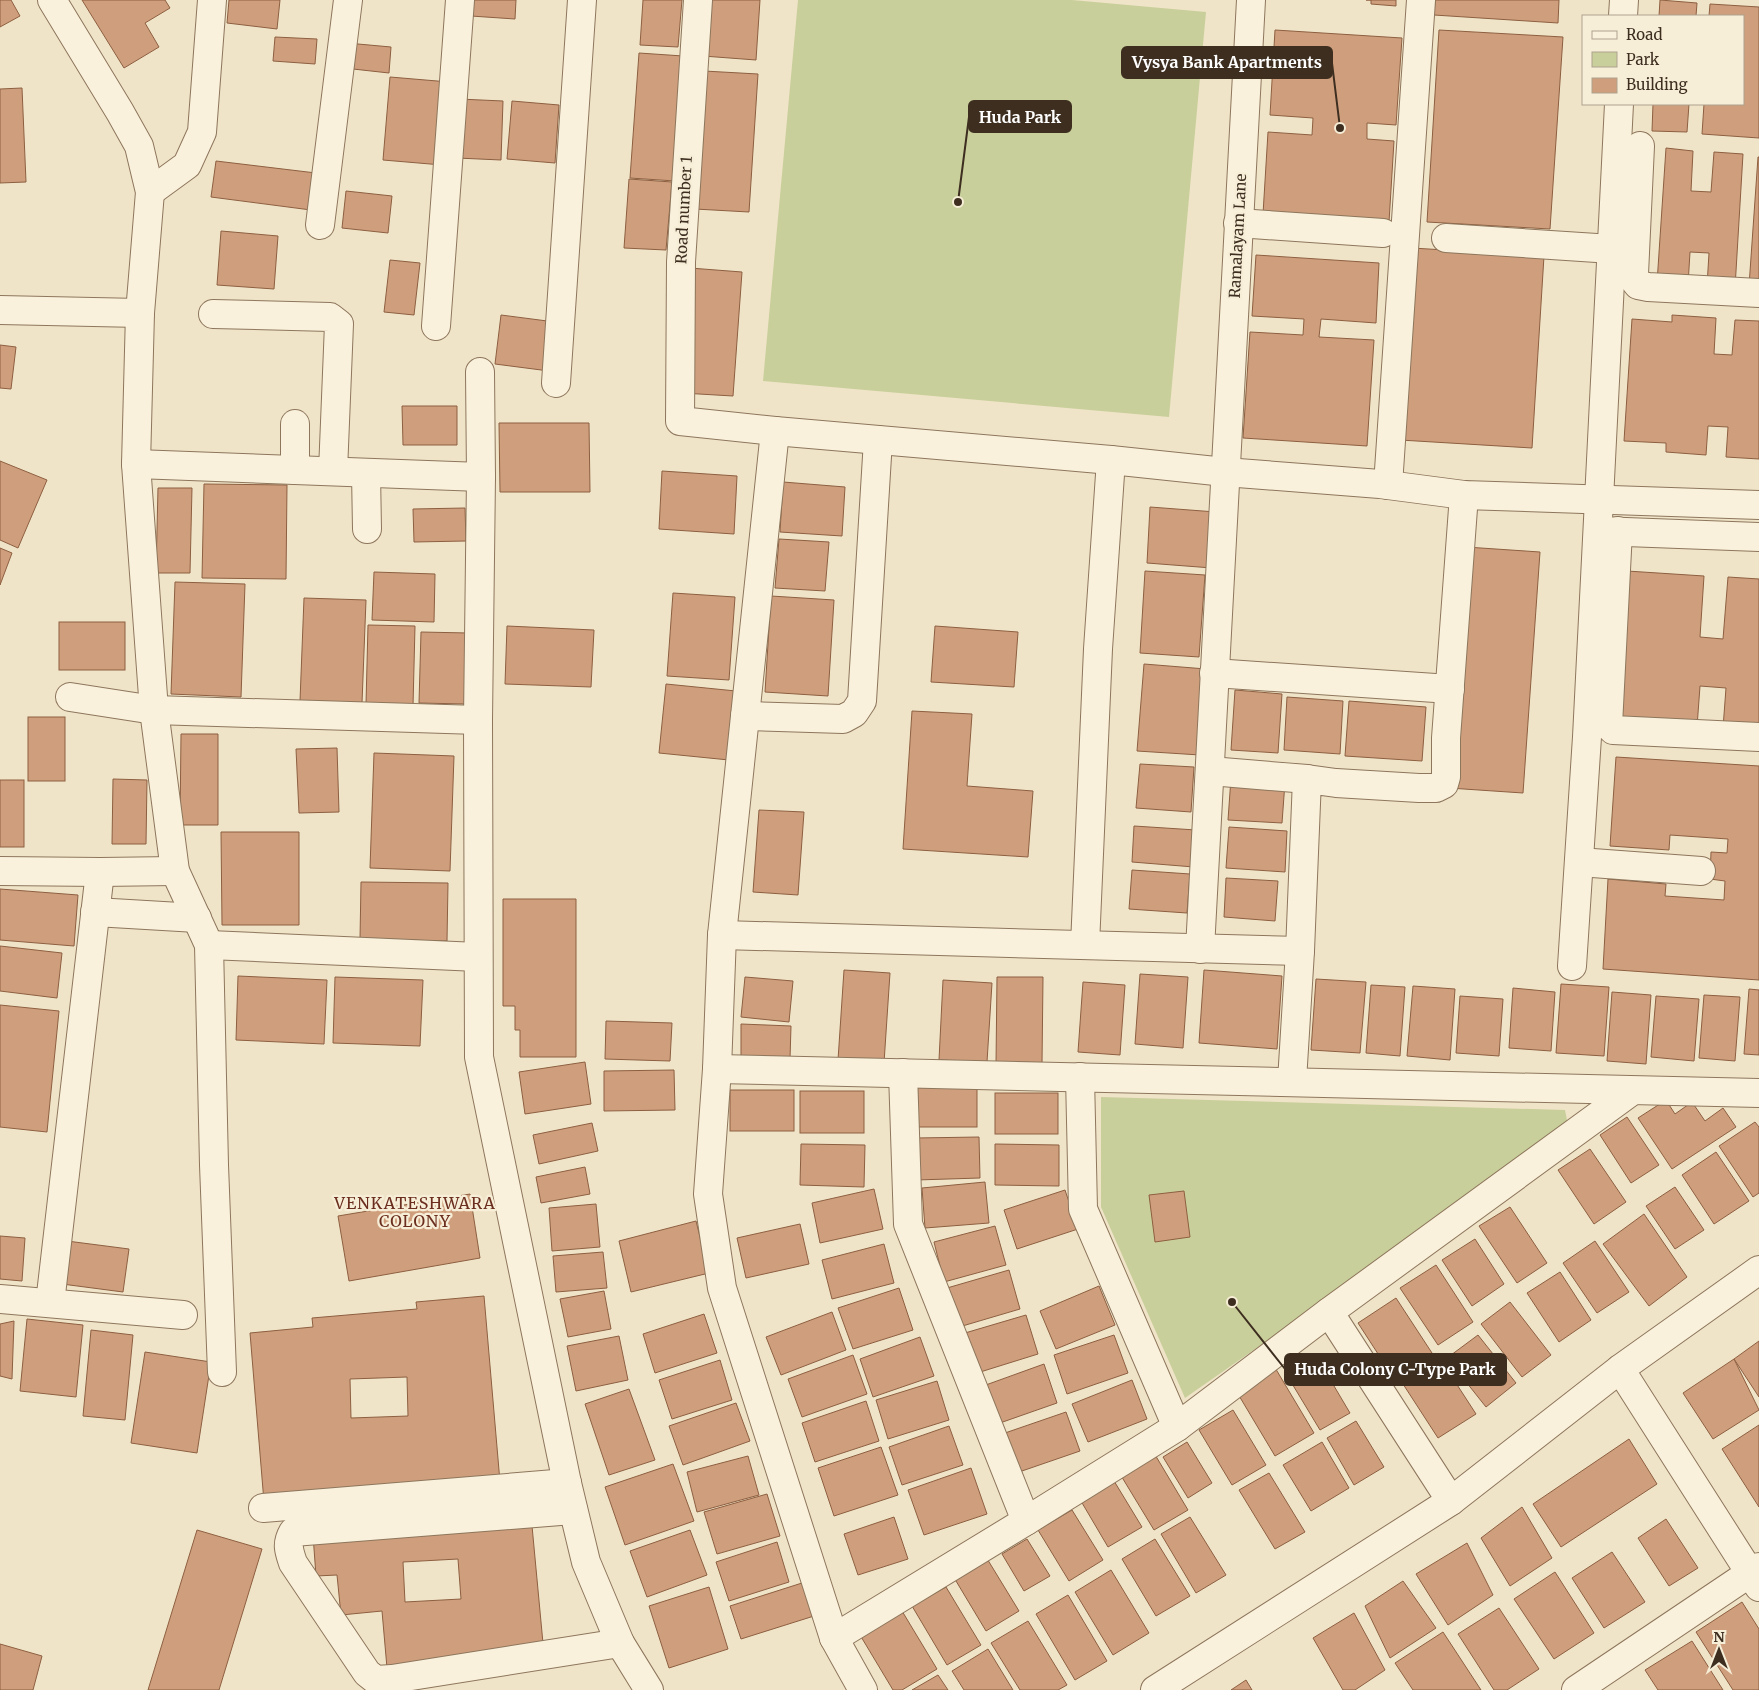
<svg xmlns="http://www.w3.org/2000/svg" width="1759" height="1690" viewBox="0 0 1759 1690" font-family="Merriweather,serif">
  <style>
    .green { fill: #c9cf9b }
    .building { fill: #cf9f7d; stroke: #8d5f41; fill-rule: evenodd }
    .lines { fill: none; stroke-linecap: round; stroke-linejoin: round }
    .minor-casing { stroke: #8d765c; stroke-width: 30 }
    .tertiary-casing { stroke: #8d765c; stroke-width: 30 }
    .minor { stroke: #faf1dc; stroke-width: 28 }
    .tertiary { stroke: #faf1dc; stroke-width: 28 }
    .labels { text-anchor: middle; stroke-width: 4.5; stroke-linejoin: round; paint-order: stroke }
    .street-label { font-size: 15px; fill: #3d2e20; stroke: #f7eed8 }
    .neighbourhood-label { font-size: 16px; letter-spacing: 1px; fill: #6b2e1e; stroke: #f7eed8 }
    .leader { fill: none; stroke: #3d2e20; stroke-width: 2 }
    .callout-dot { fill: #3d2e20; stroke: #f7eed8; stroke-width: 2 }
    .callout { fill: #3d2e20; stroke: #3d2e20; stroke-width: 2 }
    .callout-label { font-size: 16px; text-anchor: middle; font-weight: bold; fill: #fff }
  </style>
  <rect width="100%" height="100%" fill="#f0e4c8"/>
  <g class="green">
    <path d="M798,0H1072L1206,12L1169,417L763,381Z"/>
    <path d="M1101,1097L1565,1110L1569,1130L1185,1398L1101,1207Z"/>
  </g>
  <g class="building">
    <path d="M0,0H11L20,16L0,27Z"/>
    <path d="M82,0H165L170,8L145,23L159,47L124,68Z"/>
    <path d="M229,0H280L277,29L227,23Z"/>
    <path d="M472,0H516L515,19L471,16Z"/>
    <path d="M643,0H682L678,47L640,45Z"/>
    <path d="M707,0H760L756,60L703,56Z"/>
    <path d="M1366,0H1396V6L1371,4V0Z"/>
    <path d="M1435,0H1559L1558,23L1434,15Z"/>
    <path d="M1660,0L1697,3L1696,16H1659Z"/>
    <path d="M1710,4L1759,7V138L1702,134L1704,104H1743V16H1709Z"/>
    <path d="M1275,30L1402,38L1396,125L1367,123V139L1394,141L1389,222L1263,214L1268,132L1312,135L1313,118L1270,115Z"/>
    <path d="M1439,30L1563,37L1550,229L1427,222Z"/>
    <path d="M275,37L317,39L315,64L273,61Z"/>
    <path d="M347,43L391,47L389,73L344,68Z"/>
    <path d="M639,53L683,56L675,181L630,178Z"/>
    <path d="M704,71L758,74L749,212L695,209Z"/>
    <path d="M390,77L449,82L442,165L383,160Z"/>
    <path d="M22,88L26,182L0,183V89Z"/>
    <path d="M459,99L503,101L501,160L457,158Z"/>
    <path d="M512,101L559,105L555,163L507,159Z"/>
    <path d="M1653,104H1689L1687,132L1652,131Z"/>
    <path d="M1666,148L1693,151L1691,191L1711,192L1714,152L1743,154L1735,288L1707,286L1709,253L1690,252L1688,285L1657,283Z"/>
    <path d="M1758,157H1759V286H1749Z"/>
    <path d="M216,161L316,173L311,210L211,197Z"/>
    <path d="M629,179L672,182L666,250L624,248Z"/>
    <path d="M346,191L392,196L388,233L342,228Z"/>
    <path d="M221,231L278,236L274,289L217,285Z"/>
    <path d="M1412,248L1544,256L1532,448L1400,440Z"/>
    <path d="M1256,255L1379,263L1376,323L1321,319L1319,337L1374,340L1367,446L1243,438L1250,332L1303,335L1304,319L1252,316Z"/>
    <path d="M390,260L420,263L414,315L384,312Z"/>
    <path d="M690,268L742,272L733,396L682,393Z"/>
    <path d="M501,315L555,322L549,371L495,364Z"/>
    <path d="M1672,315L1716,318L1714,354L1732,355L1735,320L1759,321V459L1726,457L1728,427L1708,426L1706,455L1666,452V443L1624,441L1632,319L1672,322Z"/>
    <path d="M0,345L16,347L11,389L0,388Z"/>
    <path d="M402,406H457V445H403Z"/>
    <path d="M499,423H589L590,492H500Z"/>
    <path d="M0,461L47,480L18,548L0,540Z"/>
    <path d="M662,471L737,476L734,534L659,529Z"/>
    <path d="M783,482L845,487L842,536L780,532Z"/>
    <path d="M204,484L287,485L286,579L202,578Z"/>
    <path d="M158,488H192L190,573H156Z"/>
    <path d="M1150,507L1216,512L1212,568L1147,563Z"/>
    <path d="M465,508L466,541L414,542L413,509Z"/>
    <path d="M779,539L829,542L825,591L775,588Z"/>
    <path d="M1466,547L1540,552L1523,793L1449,788Z"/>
    <path d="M0,548L12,553L0,585Z"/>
    <path d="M1145,571L1205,575L1199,657L1140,653Z"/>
    <path d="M1627,571L1704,576L1700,637L1723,639L1728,577L1759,579V731L1723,728L1726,688L1700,686L1697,727L1617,722Z"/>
    <path d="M374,572L435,574L434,622L372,620Z"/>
    <path d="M175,582L245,584L241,697L171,694Z"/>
    <path d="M673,593L735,597L729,680L667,676Z"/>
    <path d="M771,596L834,600L828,696L765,692Z"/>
    <path d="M304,598L366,600L362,703L300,701Z"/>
    <rect x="59" y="622" width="66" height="48"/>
    <path d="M368,625L415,626L413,706L366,704Z"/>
    <path d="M507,626L594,630L591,687L505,684Z"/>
    <path d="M935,626L1018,632L1014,687L931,682Z"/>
    <path d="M421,632L468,633L466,704L419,703Z"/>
    <path d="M1144,664L1206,669L1200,755L1137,751Z"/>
    <path d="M666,684L736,691L729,760L659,753Z"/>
    <path d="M1235,690L1282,694L1278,753L1231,750Z"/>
    <path d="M1287,697L1343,701L1340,754L1284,750Z"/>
    <path d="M1349,701L1426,707L1422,761L1345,756Z"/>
    <path d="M912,711L972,714L967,786L1033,791L1028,857L903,849Z"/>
    <rect x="28" y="717" width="37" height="64"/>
    <path d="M181,734H218V825H180Z"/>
    <path d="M337,748L339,812L299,813L296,749Z"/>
    <path d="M374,753L454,756L450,871L370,868Z"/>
    <path d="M1616,757L1759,766V980L1603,969L1608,879L1666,884L1665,896L1724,900L1725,881L1710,879L1711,852L1727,853L1728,839L1670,835L1669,850L1610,846Z"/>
    <path d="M1140,764L1194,767L1191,812L1136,808Z"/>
    <path d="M1231,778L1285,782L1282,823L1228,820Z"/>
    <path d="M113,779L147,780L146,844H112Z"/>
    <rect x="0" y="780" width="24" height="67"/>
    <path d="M759,810L804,812L798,895L753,892Z"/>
    <path d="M1134,826L1196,830L1194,867L1132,862Z"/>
    <path d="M1229,827L1287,831L1285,872L1226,868Z"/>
    <path d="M221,832H299V925H222Z"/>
    <path d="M1132,870L1190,874L1187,913L1129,909Z"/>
    <path d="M1226,878L1278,881L1275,921L1224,917Z"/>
    <path d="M361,882L448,883L447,941L360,939Z"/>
    <path d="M0,889L78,895L74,946L0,940Z"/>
    <path d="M503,899H576V1057H520V1030H515V1006H503Z"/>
    <path d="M0,946L62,953L57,998L0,991Z"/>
    <path d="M844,970L890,973L884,1063L838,1060Z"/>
    <path d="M1204,970L1282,976L1277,1049L1199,1043Z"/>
    <path d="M1140,974L1188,977L1183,1048L1135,1044Z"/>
    <path d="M238,976L327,980L324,1044L236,1040Z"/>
    <path d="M335,977L423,980L420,1046L333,1043Z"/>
    <path d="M745,977L793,981L789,1022L741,1017Z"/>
    <path d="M997,977H1043L1042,1064H996Z"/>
    <path d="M1316,979L1366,982L1360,1053L1311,1050Z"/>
    <path d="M943,980L992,983L987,1062L939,1060Z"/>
    <path d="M1083,982L1125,985L1120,1055L1078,1052Z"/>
    <path d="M1561,984L1609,987L1604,1056L1556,1053Z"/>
    <path d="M1371,985L1405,987L1400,1056L1366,1053Z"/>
    <path d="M1413,986L1455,989L1450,1060L1407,1056Z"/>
    <path d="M1513,988L1555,992L1551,1051L1509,1048Z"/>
    <path d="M1749,989L1759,990V1055L1744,1054Z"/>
    <path d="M1612,992L1651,995L1646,1064L1607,1061Z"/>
    <path d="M1704,995L1740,997L1735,1061L1699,1058Z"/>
    <path d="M1460,996L1503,999L1499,1056L1456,1053Z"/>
    <path d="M1656,996L1699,999L1694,1061L1651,1057Z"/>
    <path d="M0,1005L59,1011L47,1132L0,1127Z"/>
    <path d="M606,1021L672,1023L670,1061L605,1059Z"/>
    <path d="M741,1024L791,1026L790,1059H741Z"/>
    <path d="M585,1062L591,1104L525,1114L519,1072Z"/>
    <path d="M674,1070L675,1110L604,1111V1071Z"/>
    <rect x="913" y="1086" width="64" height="41"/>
    <rect x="730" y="1090" width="64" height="41"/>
    <rect x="800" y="1091" width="64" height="42"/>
    <rect x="995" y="1093" width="63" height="41"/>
    <path d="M1666,1100L1675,1114L1692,1102L1705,1121L1723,1108L1736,1127L1672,1169L1638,1118Z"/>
    <path d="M1627,1117L1659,1165L1631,1183L1600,1135Z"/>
    <path d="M1755,1122L1759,1127V1193L1753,1197L1719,1146Z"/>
    <path d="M592,1123L598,1151L539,1164L533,1135Z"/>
    <path d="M979,1137L980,1178L916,1180L915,1138Z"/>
    <path d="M801,1144L865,1145L864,1187L800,1185Z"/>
    <path d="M995,1144L1059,1145V1186L995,1185Z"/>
    <path d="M1590,1149L1626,1202L1594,1224L1558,1170Z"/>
    <path d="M1716,1152L1749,1201L1714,1224L1682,1175Z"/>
    <path d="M585,1167L590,1194L541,1203L536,1177Z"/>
    <path d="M985,1182L989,1223L925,1228L922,1188Z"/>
    <path d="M1675,1187L1704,1230L1675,1249L1646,1206Z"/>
    <path d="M874,1189L883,1229L820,1243L812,1203Z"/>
    <path d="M1065,1190L1078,1229L1017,1249L1004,1210Z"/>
    <path d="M1184,1191L1190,1237L1155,1242L1149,1195Z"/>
    <path d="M470,1194L480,1258L349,1281L338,1216Z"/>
    <path d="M596,1204L600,1247L552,1251L549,1208Z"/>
    <path d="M1510,1207L1547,1263L1517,1283L1479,1226Z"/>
    <path d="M1644,1214L1687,1277L1649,1306L1603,1244Z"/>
    <path d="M696,1221L709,1273L631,1292L619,1241Z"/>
    <path d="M800,1224L809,1264L746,1278L737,1238Z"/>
    <path d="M995,1226L1006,1265L944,1282L934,1242Z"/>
    <path d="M0,1236L25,1238L22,1281L0,1279Z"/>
    <path d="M1475,1239L1504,1284L1472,1306L1442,1260Z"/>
    <path d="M67,1241L129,1249L123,1292L62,1284Z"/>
    <path d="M1595,1241L1629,1292L1597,1313L1563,1263Z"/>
    <path d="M884,1244L894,1283L832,1299L822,1260Z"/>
    <path d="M603,1252L607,1288L556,1292L553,1256Z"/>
    <path d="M1436,1265L1473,1322L1438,1345L1400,1288Z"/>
    <path d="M1009,1270L1020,1309L959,1327L947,1288Z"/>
    <path d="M1560,1272L1591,1320L1559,1342L1527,1293Z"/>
    <path d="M1099,1286L1115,1325L1056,1349L1040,1311Z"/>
    <path d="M899,1288L913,1330L853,1349L838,1308Z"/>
    <path d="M604,1291L611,1329L568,1337L560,1299Z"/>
    <path d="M484,1296L500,1482L264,1502L250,1333L313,1327L312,1318L417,1309L416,1302ZM407,1377L408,1416L351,1418L350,1379Z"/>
    <path d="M1396,1298L1432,1353L1393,1377L1358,1323Z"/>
    <path d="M1510,1302L1551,1355L1522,1377L1481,1324Z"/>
    <path d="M832,1312L846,1350L781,1375L766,1337Z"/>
    <path d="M704,1314L717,1353L655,1373L643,1334Z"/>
    <path d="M1026,1315L1038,1354L977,1373L965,1333Z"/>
    <path d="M27,1319L83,1325L76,1397L20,1391Z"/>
    <path d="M14,1321L12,1379L0,1376V1324Z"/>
    <path d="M91,1330L133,1335L125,1420L83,1416Z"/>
    <path d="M1114,1335L1128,1373L1067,1394L1054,1355Z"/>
    <path d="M1478,1335L1516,1383L1486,1407L1447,1358Z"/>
    <path d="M619,1336L628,1380L576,1391L567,1346Z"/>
    <path d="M920,1337L934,1376L873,1397L860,1359Z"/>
    <path d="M1759,1341V1397L1734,1359Z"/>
    <path d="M145,1352L211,1362L197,1453L131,1443Z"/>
    <path d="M853,1355L867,1394L802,1417L788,1379Z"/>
    <path d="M1318,1359L1350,1413L1320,1430L1288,1377Z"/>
    <path d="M1734,1359L1759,1410L1713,1439L1683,1393Z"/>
    <path d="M720,1360L732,1400L672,1419L659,1380Z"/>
    <path d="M1441,1360L1476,1414L1438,1438L1403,1384Z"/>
    <path d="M1044,1364L1057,1403L997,1424L983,1386Z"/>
    <path d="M1274,1366L1314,1433L1275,1456L1235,1389Z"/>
    <path d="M1132,1380L1147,1419L1088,1442L1072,1404Z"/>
    <path d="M937,1381L949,1420L888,1439L876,1400Z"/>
    <path d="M629,1389L655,1460L609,1475L585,1404Z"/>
    <path d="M866,1401L879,1441L815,1462L802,1423Z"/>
    <path d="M736,1403L750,1441L683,1465L669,1426Z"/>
    <path d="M1233,1410L1266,1465L1232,1485L1199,1430Z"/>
    <path d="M1066,1412L1080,1451L1019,1472L1005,1433Z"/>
    <path d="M1356,1421L1384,1467L1354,1485L1327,1438Z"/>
    <path d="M1759,1425V1507L1722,1449Z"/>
    <path d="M949,1426L963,1465L902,1485L889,1447Z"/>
    <path d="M1629,1439L1657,1484L1561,1547L1533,1504Z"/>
    <path d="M1187,1442L1212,1483L1188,1498L1163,1457Z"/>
    <path d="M1322,1442L1349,1488L1311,1511L1283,1465Z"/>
    <path d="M881,1447L898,1495L834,1516L818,1468Z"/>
    <path d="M1154,1453L1188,1510L1154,1530L1120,1474Z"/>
    <path d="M748,1456L759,1495L697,1512L687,1472Z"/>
    <path d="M673,1464L694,1521L625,1545L605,1487Z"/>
    <path d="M971,1468L987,1514L924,1535L908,1490Z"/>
    <path d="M1269,1473L1305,1532L1275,1549L1239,1490Z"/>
    <path d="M1111,1476L1142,1527L1108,1547L1078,1496Z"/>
    <path d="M767,1494L780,1536L717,1554L704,1512Z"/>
    <path d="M1522,1507L1552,1558L1510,1586L1481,1538Z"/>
    <path d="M1072,1510L1103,1560L1069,1581L1038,1530Z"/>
    <path d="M531,1515L544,1654L387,1668L382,1611L341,1615L337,1575L316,1576L313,1535ZM458,1559L461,1599L405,1602L403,1562Z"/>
    <path d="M894,1517L908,1559L858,1575L844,1534Z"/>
    <path d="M1190,1517L1226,1575L1196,1593L1161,1534Z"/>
    <path d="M1666,1519L1698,1568L1669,1586L1638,1538Z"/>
    <path d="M197,1530L262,1549L219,1690H148Z"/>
    <path d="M690,1530L707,1575L647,1597L630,1551Z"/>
    <path d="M1027,1539L1050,1576L1024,1591L1002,1554Z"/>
    <path d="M1155,1539L1190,1596L1156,1616L1122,1559Z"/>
    <path d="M777,1542L789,1582L729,1601L716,1562Z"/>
    <path d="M1467,1543L1493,1595L1448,1625L1416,1574Z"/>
    <path d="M1612,1552L1645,1602L1604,1628L1572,1578Z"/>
    <path d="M986,1557L1019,1611L986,1631L953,1576Z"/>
    <path d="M1111,1570L1149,1633L1113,1655L1075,1592Z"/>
    <path d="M1555,1572L1594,1633L1554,1659L1514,1599Z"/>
    <path d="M1403,1581L1436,1628L1390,1658L1365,1606Z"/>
    <path d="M802,1583L814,1616L741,1639L730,1606Z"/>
    <path d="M709,1587L728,1649L669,1668L649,1606Z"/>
    <path d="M946,1587L981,1645L947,1665L912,1606Z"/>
    <path d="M1068,1595L1107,1661L1075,1680L1036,1614Z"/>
    <path d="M1742,1602L1759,1629V1690H1733L1696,1632Z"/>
    <path d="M1499,1608L1539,1669L1507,1690H1494L1458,1634Z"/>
    <path d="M902,1611L937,1669L902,1690H893L860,1635Z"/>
    <path d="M1354,1613L1385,1670L1355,1690H1343L1313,1638Z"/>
    <path d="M1028,1621L1067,1685L1058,1690H1020L991,1643Z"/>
    <path d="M1443,1632L1481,1690H1413L1395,1663Z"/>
    <path d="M1692,1641L1723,1690H1658L1645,1670Z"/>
    <path d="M0,1644L42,1656L33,1690H0Z"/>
    <path d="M988,1649L1013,1690H964L952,1671Z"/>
    <path d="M938,1675L948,1690H912Z"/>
    <path d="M1246,1680L1252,1690H1231Z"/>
  </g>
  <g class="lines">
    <defs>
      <g id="minor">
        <path d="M52,0L120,112L139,146L150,192L140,313L136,464L154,710L175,871L209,945L214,1165L222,1372"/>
        <path d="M698,0L681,262L680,421L775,431L1111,460L1225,472L1380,484L1464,495L1759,505"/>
        <path d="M1623,16L1624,0"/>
        <path d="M1640,146L1634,274V280L1638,285L1648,287L1759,293"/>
        <path d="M150,192L187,165L202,132L212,0"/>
        <path d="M1238,223L1383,233"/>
        <path d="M320,225L348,0"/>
        <path d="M1446,238L1612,249"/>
        <path d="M0,310L140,313"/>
        <path d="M213,314L330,317L339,324L333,471"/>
        <path d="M436,326L460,0"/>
        <path d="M480,372L481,477L478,720L479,1057L567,1483L586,1562L620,1643L649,1690"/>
        <path d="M556,383L582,0"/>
        <path d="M295,424V470"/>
        <path d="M775,431L722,935L717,1069L708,1194L722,1288L834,1638L863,1690"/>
        <path d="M136,464L481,477"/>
        <path d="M366,473L367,529"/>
        <path d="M1388,485L1421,0"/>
        <path d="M1599,531L1759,537"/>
        <path d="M1618,531L1608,725L1613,730L1759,737"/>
        <path d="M1214,673L1450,689"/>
        <path d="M70,697L154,710L478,720"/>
        <path d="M745,716L843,719L854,713L862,701L878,440"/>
        <path d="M1210,771L1307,779"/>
        <path d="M1579,862L1701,871"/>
        <path d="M0,871L100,872L175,871"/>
        <path d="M95,912L197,918"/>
        <path d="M722,935L1300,951"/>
        <path d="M209,945L478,957"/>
        <path d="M1085,945L1098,649L1111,460"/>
        <path d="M1200,949L1251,0"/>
        <path d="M1572,966L1587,737L1619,104"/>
        <path d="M717,1069L1759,1093"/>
        <path d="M1080,1077L1083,1209L1177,1427"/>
        <path d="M1292,1081L1300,951L1307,779L1336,783L1419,788H1436L1444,784L1446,777V738L1464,495"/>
        <path d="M0,1299L183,1315"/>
        <path d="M50,1303L100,872"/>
        <path d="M1329,1312L1451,1501"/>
        <path d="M1620,1369L1759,1587"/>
        <path d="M263,1508L567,1483"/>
        <path d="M573,1510L293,1532C286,1544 289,1551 293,1563L367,1673L376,1680L392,1679L620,1643"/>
        <path d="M1026,1521L1177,1427L1329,1312L1632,1091"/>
        <path d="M834,1638L1026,1521L908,1224L903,1073"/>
        <path d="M1576,1690L1759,1567"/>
      </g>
      <path id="tertiary" d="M1155,1690L1451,1501L1620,1369L1759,1270"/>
    </defs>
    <use href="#minor" class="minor-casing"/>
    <use href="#tertiary" class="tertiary-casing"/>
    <use href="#minor" class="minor"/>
    <use href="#tertiary" class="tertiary"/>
  </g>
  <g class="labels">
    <g class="street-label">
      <text transform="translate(684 210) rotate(-87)" y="5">Road number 1</text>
      <text transform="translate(1238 236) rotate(-87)" y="5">Ramalayam Lane</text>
    </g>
    <g class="neighbourhood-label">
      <text x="415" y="1209">VENKATESHWARA<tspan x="415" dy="18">COLONY</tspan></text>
    </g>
  </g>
  <path class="leader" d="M1340 128L1332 63M958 202L969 117M1232 1302L1285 1369"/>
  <g class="callout-dot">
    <circle cx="1340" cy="128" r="5"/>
    <circle cx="958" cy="202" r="5"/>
    <circle cx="1232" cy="1302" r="5"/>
  </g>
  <g class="callout">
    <rect x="1122" y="47" width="210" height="31" rx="5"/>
    <rect x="969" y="101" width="102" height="31" rx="5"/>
    <rect x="1285" y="1354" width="221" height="31" rx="5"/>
  </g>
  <g class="callout-label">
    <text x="1227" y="68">Vysya Bank Apartments</text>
    <text x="1020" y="123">Huda Park</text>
    <text x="1395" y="1375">Huda Colony C-Type Park</text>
  </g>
  <rect x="1582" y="15" width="162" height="90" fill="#f7eed8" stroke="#ada18e"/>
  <rect x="1592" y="31" width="25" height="8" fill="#faf1dc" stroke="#ada18e"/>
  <text x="1626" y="40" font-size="15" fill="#3d2e20">Road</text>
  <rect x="1592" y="52" width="25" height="15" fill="#c9cf9b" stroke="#ada18e"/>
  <text x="1626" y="65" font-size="15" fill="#3d2e20">Park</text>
  <rect x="1592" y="78" width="25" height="15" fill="#cf9f7d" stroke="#ada18e"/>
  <text x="1626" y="90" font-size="15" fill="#3d2e20">Building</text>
  <g transform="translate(1719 1650)" stroke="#f7eed8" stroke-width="4" paint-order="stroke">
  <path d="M0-4L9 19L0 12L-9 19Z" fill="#3d2e20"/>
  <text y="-8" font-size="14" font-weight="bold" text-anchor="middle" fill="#3d2e20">N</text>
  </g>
</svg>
